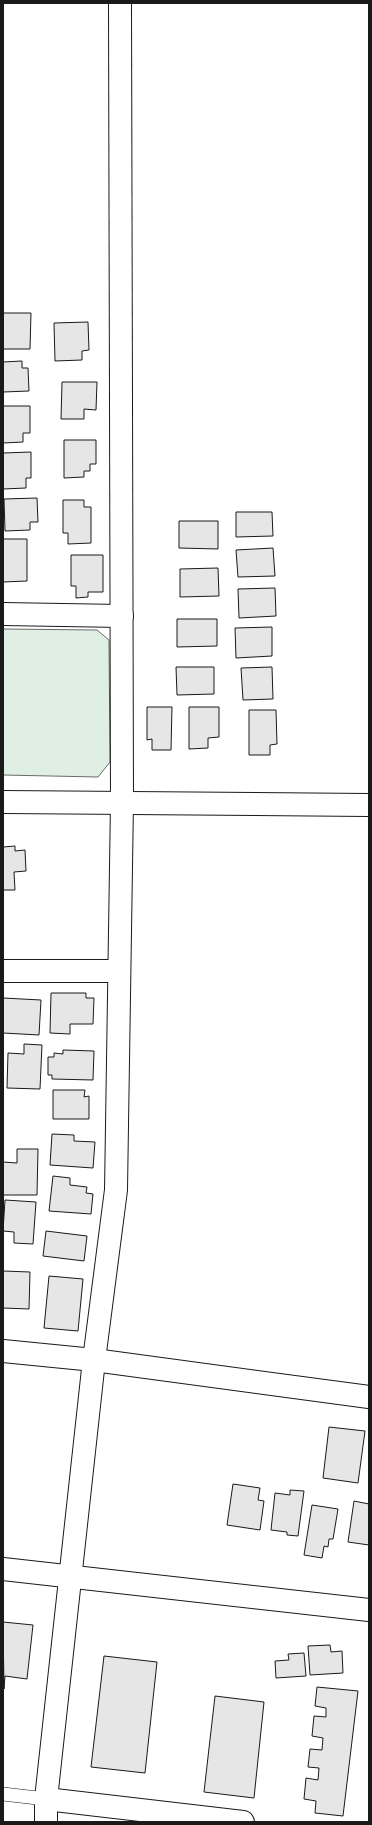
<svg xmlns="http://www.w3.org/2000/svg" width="372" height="1825" viewBox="0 0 372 1825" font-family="Bitter,serif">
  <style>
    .green { fill: #e0efe3; stroke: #6a6a6a }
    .building { fill: #e6e6e6; stroke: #1a1a1a }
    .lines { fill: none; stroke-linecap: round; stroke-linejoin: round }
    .lane-casing { stroke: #1a1a1a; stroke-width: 14 }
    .street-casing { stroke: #1a1a1a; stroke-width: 24 }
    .secondary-casing { stroke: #1a1a1a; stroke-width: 24 }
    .lane { stroke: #fff; stroke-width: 13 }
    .street { stroke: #fff; stroke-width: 22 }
    .secondary { stroke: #fff; stroke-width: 22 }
  </style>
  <rect width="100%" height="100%" fill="#fff"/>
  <path class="green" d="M3,629L97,630L109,640L110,762L98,777L3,775Z"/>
  <g class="building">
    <path d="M3,313H31L30,349H3Z"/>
    <path d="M88,322L89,350L82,351V360L55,361L54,323Z"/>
    <path d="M22,361V368H28L29,391L3,392V362Z"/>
    <path d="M62,382H97L96,410L84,409V419H61Z"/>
    <path d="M3,406H30V433H23V442L3,443Z"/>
    <path d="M64,440H96V464H90V471H84V477L64,478Z"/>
    <path d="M31,452V478H26V488L3,489V453Z"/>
    <path d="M37,498L38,522H30V530L5,531L4,499Z"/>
    <path d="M63,500H84V507H91V543L68,544V533H63Z"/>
    <path d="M236,512H272L273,536L236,537Z"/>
    <path d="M179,521H218V549L179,548Z"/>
    <path d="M3,539H27V581L3,582Z"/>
    <path d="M273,548L275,576L238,577L236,550Z"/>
    <path d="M71,555H103V592H88V597L76,598V586H71Z"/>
    <path d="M218,568L219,596L180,597V569Z"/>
    <path d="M275,588L276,616L239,618L238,589Z"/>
    <path d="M177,619H217V646L177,647Z"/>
    <path d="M272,627V656L236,658L235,628Z"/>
    <path d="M176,667H214V694L177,695Z"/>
    <path d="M272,667L273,699L243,700L241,668Z"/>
    <path d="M147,707H172L171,750H152V739L147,740Z"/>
    <path d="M189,707H219V737L208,738V748L189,749Z"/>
    <path d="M249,710H276L277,744L270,745V755H249Z"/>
    <path d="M15,846V851L25,850L26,871L14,872L15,890H3V847Z"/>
    <path d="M51,993H86V998H94L93,1024H70V1034L50,1033Z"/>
    <path d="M3,998L41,1000L39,1035L3,1033Z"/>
    <path d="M24,1044L42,1045L40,1089L7,1088L8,1053L24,1054Z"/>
    <path d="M63,1050L94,1051L93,1080L52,1079V1075H48V1057H54V1053L63,1054Z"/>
    <path d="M53,1090H85L84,1097L89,1096V1119H53Z"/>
    <path d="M52,1134L74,1135V1141L95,1142L93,1168L50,1165Z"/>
    <path d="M17,1149H38L37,1195H3V1162L17,1163Z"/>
    <path d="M53,1176L70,1178V1185L87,1187L86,1193L93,1194L91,1214L49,1211Z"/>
    <path d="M5,1200L36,1202L33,1244L14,1243V1232L3,1231Z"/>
    <path d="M46,1231L87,1236L84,1261L43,1256Z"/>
    <path d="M3,1271L30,1272L29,1309L3,1308Z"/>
    <path d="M49,1276L83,1279L78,1331L44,1328Z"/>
    <path d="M329,1427L365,1431L358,1483L323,1478Z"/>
    <path d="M233,1484L260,1488L258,1500L264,1501L260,1530L227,1525Z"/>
    <path d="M290,1490L304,1491L298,1536L287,1535V1532L271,1530L275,1493L290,1495Z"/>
    <path d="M354,1501L369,1504V1545L348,1542Z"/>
    <path d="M312,1505L338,1509L333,1539H329L328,1547L324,1546L322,1558L304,1555Z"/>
    <path d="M3,1622L33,1625L27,1679L5,1676L4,1689Z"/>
    <path d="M330,1645L331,1652L342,1651L343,1673L310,1675L308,1646Z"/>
    <path d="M304,1653L306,1676L276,1678L275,1661L289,1660L288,1654Z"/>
    <path d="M104,1656L157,1662L145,1773L91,1767Z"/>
    <path d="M317,1687L358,1691L343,1816L315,1813L316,1801L304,1799L306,1778L318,1780L319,1768L308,1767L310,1749L322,1750L323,1738L312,1736L314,1716L326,1717V1708L315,1706Z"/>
    <path d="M215,1696L264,1702L254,1798L204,1792Z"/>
  </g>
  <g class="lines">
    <defs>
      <path id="lane" d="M3,1794L46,1799"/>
      <g id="street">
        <path d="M120,3L122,802"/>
        <path d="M3,614L122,616"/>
        <path d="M3,971H119"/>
        <path d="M3,1351L94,1360"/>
        <path d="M46,1799L243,1822"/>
      </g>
      <g id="secondary">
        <path d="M3,802L369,805"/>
        <path d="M94,1360L369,1397"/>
        <path d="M3,1569L369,1610"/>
        <path d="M46,1822V1799L94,1360L116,1190L122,802"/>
      </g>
    </defs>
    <use href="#lane" class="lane-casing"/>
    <use href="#street" class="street-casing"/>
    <use href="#secondary" class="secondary-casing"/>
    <use href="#lane" class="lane"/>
    <use href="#street" class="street"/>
    <use href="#secondary" class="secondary"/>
  </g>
  <rect width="372" height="1825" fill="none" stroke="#1a1a1a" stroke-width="8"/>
</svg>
